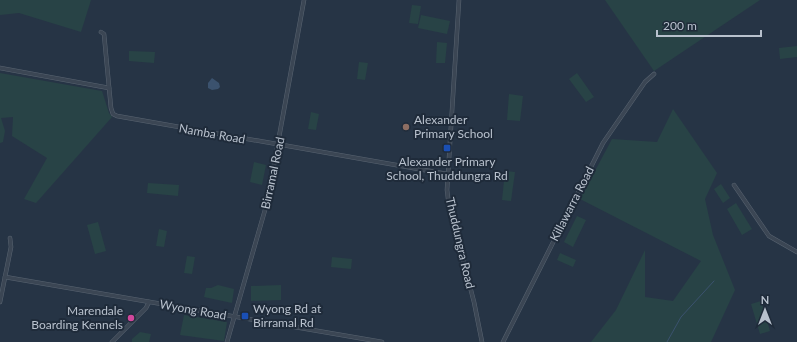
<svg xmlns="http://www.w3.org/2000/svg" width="797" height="342" viewBox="0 0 797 342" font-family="Lato,sans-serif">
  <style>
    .green { fill: #284346 }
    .water { fill: #3b526e }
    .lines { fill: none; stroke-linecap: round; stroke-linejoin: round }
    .stream { stroke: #3b526e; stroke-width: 1 }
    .minor-casing { stroke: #596471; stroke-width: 4.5 }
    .minor { stroke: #3b4654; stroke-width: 3.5 }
    .education-dot { fill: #8d6e63; stroke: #1f2b3a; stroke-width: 1.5 }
    .transit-dot { fill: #1a4fb4; stroke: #1f2b3a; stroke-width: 1.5 }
    .hotel-dot { fill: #d1479c; stroke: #1f2b3a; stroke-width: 1.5 }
    .labels { text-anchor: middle; stroke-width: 4; stroke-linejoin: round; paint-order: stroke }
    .poi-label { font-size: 12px; fill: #b8c1cd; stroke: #1f2b3a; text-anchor: start }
    .street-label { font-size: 12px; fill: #b8c1cd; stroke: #1f2b3a }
  </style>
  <rect width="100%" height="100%" fill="#263445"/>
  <g class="green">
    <path d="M0,0H91L81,32L19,13L0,15Z"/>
    <path d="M605,0H760L654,71Z"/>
    <path d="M412,5L421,6L418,24L409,23Z"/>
    <path d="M421,15L450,21L447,34L418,28Z"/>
    <path d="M437,42L447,43L445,63H436Z"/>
    <path d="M797,46V57L780,59L779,48Z"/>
    <path d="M129,51L155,52L154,63L129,61Z"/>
    <path d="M359,62L368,63L365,80L357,79Z"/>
    <path d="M0,73L102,91L109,113L112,117L36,203L24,199L47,158L12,136L13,117L1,118L5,131L3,142L0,143Z"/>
    <path d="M577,73L594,97L586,102L569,79Z"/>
    <path d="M509,94L523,96L520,121L507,120Z"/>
    <path d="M673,109L717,173L705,199L713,235L735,290L711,342H591L616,310L645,250V297L673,301L701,261L580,199L612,139L657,142Z"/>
    <path d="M311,112L319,114L316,130L308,129Z"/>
    <path d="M254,162L266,165L262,185L250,182Z"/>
    <path d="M505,171L515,172L511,201L502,200Z"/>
    <path d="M148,183L179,185L178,196L147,193Z"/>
    <path d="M721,184L730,198L723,203L714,189Z"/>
    <path d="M736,203L752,229L742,235L727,209Z"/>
    <path d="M577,216L586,220L573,247L564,242Z"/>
    <path d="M98,222L106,251L95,254L87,225Z"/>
    <path d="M159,229L167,231L164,247L156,246Z"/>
    <path d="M560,253L576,260L573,267L557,260Z"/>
    <path d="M187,256L195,257L192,274L184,273Z"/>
    <path d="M332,257L352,259L351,269L331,267Z"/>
    <path d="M218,285L234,289L232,303L204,297L206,288H211Z"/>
    <path d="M281,285V300L251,301V286Z"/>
    <path d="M761,301L770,331L760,334L751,304Z"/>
    <path d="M184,315L227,322L224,341L180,335Z"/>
    <path d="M140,332L151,334L149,342H132V339Z"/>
  </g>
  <path class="water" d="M212,78L219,83L220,87L218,89L212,90L208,88V83Z"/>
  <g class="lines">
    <path class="stream" d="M667,342L681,317L714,281"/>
    <defs>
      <g id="minor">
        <path d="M459,0L447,190L449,206L474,302L482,342"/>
        <path d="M101,32L104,34L111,108L113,114L117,116L447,174"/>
        <path d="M0,68L109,88"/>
        <path d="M734,185L769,236L797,252"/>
        <path d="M5,277L382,342"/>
        <path d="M0,302L11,247L10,238"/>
        <path d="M112,342L146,308L149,302"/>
        <path d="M227,342L267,203L304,0"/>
        <path d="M503,342L603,143L645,82L654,74"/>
      </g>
    </defs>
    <use href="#minor" class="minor-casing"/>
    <use href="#minor" class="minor"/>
  </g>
  <circle class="education-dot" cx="406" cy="127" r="4"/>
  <g class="transit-dot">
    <rect x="443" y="144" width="8" height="8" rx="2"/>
    <rect x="241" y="312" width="8" height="8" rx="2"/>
  </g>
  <circle class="hotel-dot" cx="131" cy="318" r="4"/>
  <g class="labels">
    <g class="poi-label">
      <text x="414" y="124">Alexander<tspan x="414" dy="14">Primary School</tspan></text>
      <text x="447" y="166" text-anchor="middle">Alexander Primary<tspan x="447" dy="14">School, Thuddungra Rd</tspan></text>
      <text x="253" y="313">Wyong Rd at<tspan x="253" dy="14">Birramal Rd</tspan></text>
      <text x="123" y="315" text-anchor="end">Marendale<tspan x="123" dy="14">Boarding Kennels</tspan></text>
    </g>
    <g class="street-label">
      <text transform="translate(212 134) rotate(10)" y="4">Namba Road</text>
      <text transform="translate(273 173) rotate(-78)" y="4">Birramal Road</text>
      <text transform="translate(572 204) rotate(-63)" y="4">Killawarra Road</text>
      <text transform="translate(460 243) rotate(77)" y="4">Thuddungra Road</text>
      <text transform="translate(193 310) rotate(10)" y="4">Wyong Road</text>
    </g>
  </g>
  <g transform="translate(765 310)" stroke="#1f2b3a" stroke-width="3" paint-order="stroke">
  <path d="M0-3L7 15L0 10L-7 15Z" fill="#b8c1cd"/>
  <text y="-6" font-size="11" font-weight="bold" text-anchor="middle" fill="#b8c1cd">N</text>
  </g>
  <path d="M657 30v6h104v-6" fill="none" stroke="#b8c1cd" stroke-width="2"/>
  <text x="663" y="30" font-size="12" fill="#b8c1cd" stroke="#1f2b3a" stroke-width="3" paint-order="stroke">200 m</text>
</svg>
